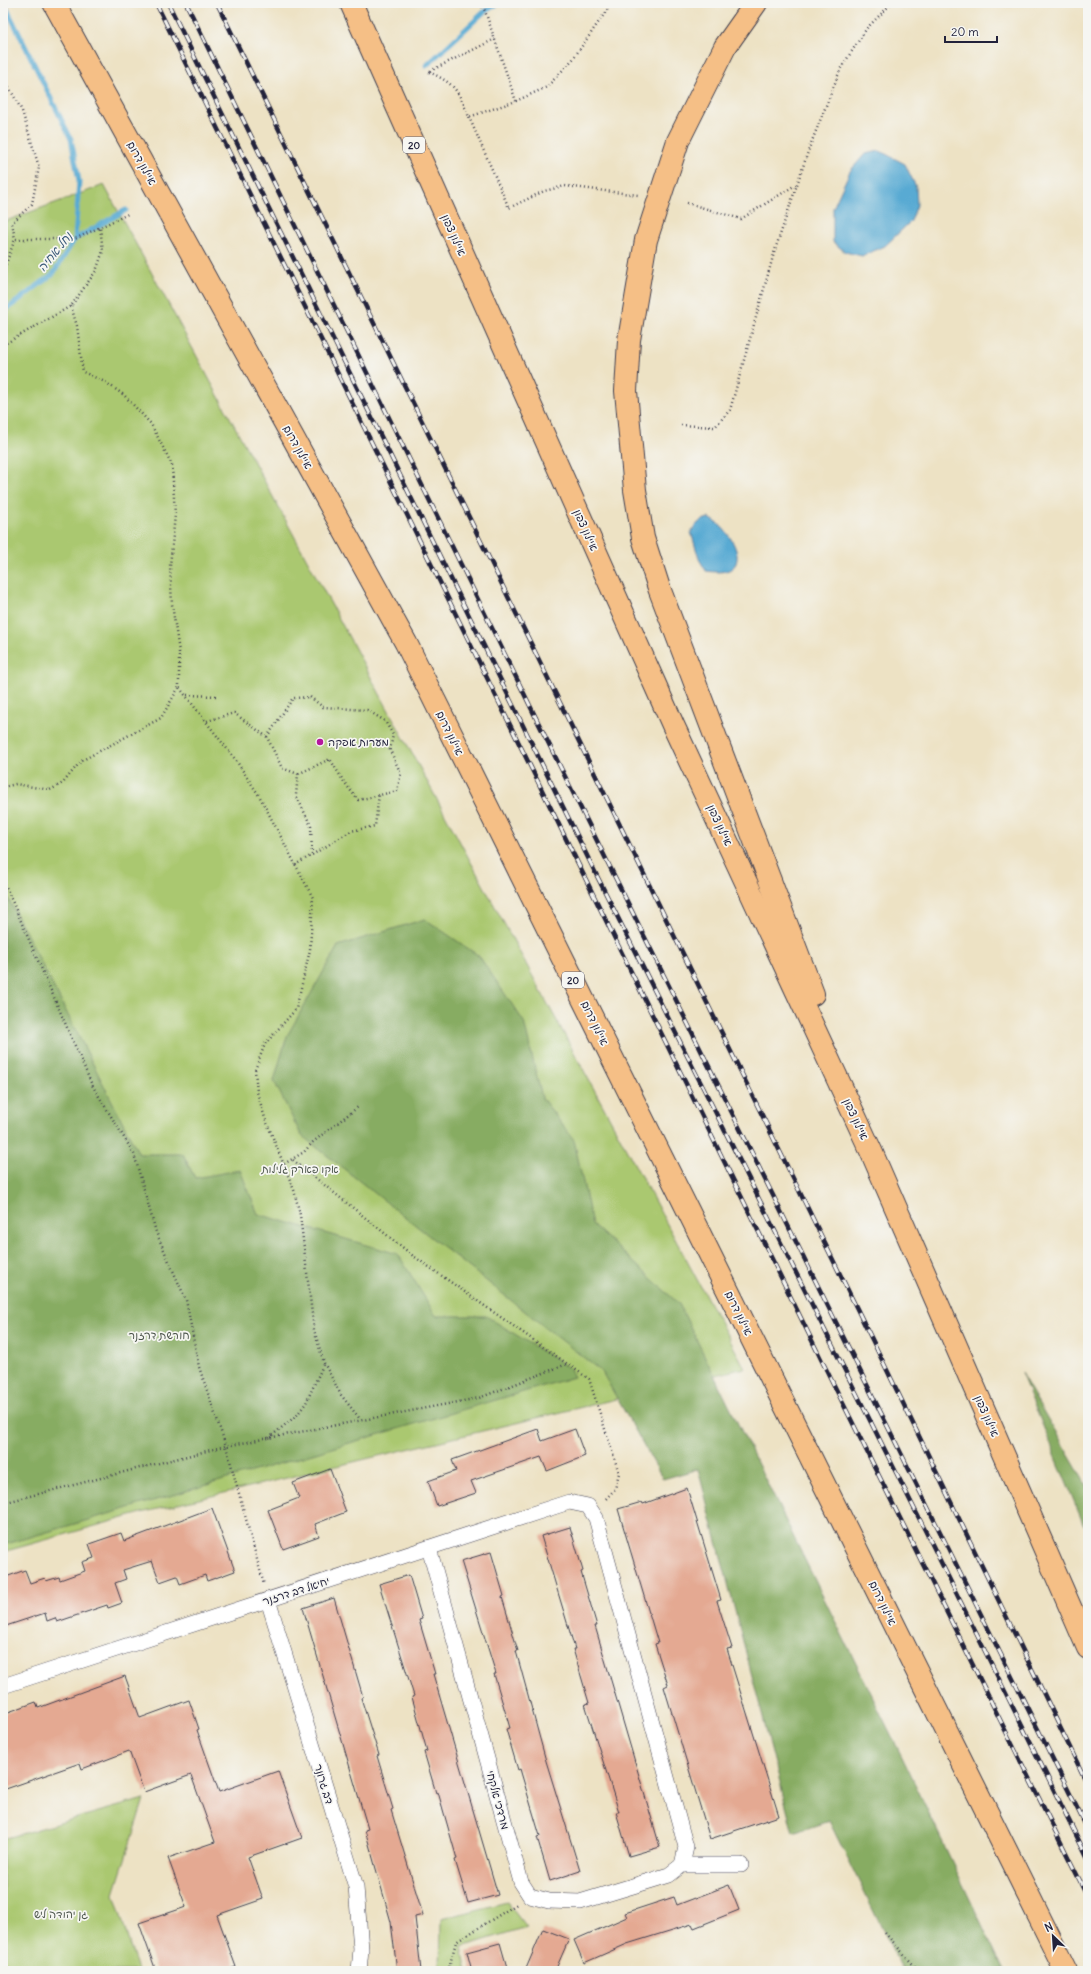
<svg xmlns="http://www.w3.org/2000/svg" width="1091" height="1974" viewBox="0 0 1091 1974" font-family="Delius,'Playpen Sans Hebrew',sans-serif">
  <style>
    .green { fill: #aac86f; stroke: #667555 }
    .forest { fill: #87ac62; stroke: #54674e }
    .water { fill: #58aad3; stroke: #3d6687 }
    .lines { fill: none; stroke-linecap: round; stroke-linejoin: round }
    .stream { stroke: #58aad3; stroke-width: 5 }
    .building { fill: #e4a992 }
    .street-casing { stroke: #403f50; stroke-width: 16 }
    .highway-casing { stroke: #403f50; stroke-width: 24 }
    .path { stroke: #403f50; stroke-width: 2.5; stroke-dasharray: 1 3; stroke-linecap: butt }
    .street { stroke: #fff; stroke-width: 15 }
    .highway { stroke: #f5bf86; stroke-width: 22 }
    .rail-casing { stroke: #22223b; stroke-width: 4.5 }
    .rail { stroke: #f6f6f2; stroke-width: 3; stroke-dasharray: 9; stroke-linecap: butt }
    .poi-dot { fill: #b5179e; stroke: #f6f6f2; stroke-width: 1.5 }
    .labels { text-anchor: middle; stroke-width: 3.5; stroke-linejoin: round; paint-order: stroke }
    .shield { fill: #f6f6f2; stroke: #626272; stroke-width: 1 }
    .shield-label { font-size: 10px; font-weight: bold; fill: #22223b }
    .street-label { font-size: 11px; fill: #22223b; stroke: #f6f6f2 }
    .poi-label { font-size: 11px; fill: #22223b; stroke: #f6f6f2; text-anchor: start }
    .park-label { font-size: 11px; fill: #4b544b; stroke: #f6f6f2 }
    .water-label { font-size: 12px; font-style: italic; fill: #385878; stroke: #f6f6f2 }
  </style>
  <rect width="100%" height="100%" fill="#f6f6f2"/>
  <filter id="ink" filterUnits="userSpaceOnUse"><feTurbulence type="fractalNoise" baseFrequency=".025" numOctaves="2"/><feDisplacementMap in="SourceGraphic" scale="8" xChannelSelector="R" yChannelSelector="G"/><feConvolveMatrix kernelMatrix="1 2 1 2 8 2 1 2 1" color-interpolation-filters="sRGB"/></filter>
  <filter id="wash" filterUnits="userSpaceOnUse"><feTurbulence type="fractalNoise" baseFrequency=".012" numOctaves="4" result="noise"/><feDisplacementMap in="SourceGraphic" scale="16" xChannelSelector="R" yChannelSelector="G"/><feGaussianBlur stdDeviation="0.9" result="paint"/><feColorMatrix in="noise" values="0 0 0 0 0 0 0 0 0 0 0 0 0 0 0 0 0 1.4 0 .05"/><feComposite in="paint" operator="in"/></filter>
  <g filter="url(#wash)">
    <rect width="100%" height="100%" fill="#ede2c4"/>
    <g class="green">
      <path d="M104,185L745,1368L145,1512L3,1552V222Z"/>
      <path d="M144,1799L114,1894L138,1971H3V1839Z"/>
      <path d="M507,1902L526,1927L462,1947L467,1971H440L441,1919Z"/>
    </g>
    <g class="forest">
      <path d="M3,888L139,1154H183L195,1178L240,1170L258,1214L398,1254L436,1316H486L569,1368L574,1377L3,1545Z"/>
      <path d="M425,919L479,956L524,1022L542,1098L574,1140L592,1224L679,1304L906,1765L1004,1971H903L829,1821L793,1833L698,1469L663,1479L602,1372L301,1135L274,1081L287,1036L338,946Z"/>
      <path d="M1021,1373L1088,1488V1535Z"/>
    </g>
    <g class="water">
      <path d="M880,151L905,164L916,187L917,205L911,221L885,246L862,256L845,252L833,242V208L850,171L865,154Z"/>
      <path d="M708,518C728,523 763,580 706,571L699,559L691,532C696,524 699,521 708,518Z"/>
    </g>
    <g class="lines">
      <g class="stream">
        <path d="M4,3L71,139L79,181L75,239"/>
        <path d="M426,66L485,11L500,3"/>
        <path d="M3,312L53,274L75,239L126,210"/>
      </g>
    </g>
    <g id="blocks">
      <g class="building">
        <path d="M538,1429L542,1441L575,1429L585,1456L547,1471L541,1457L471,1481L476,1493L437,1506L428,1481L456,1471L452,1460Z"/>
        <path d="M330,1469L346,1512L315,1524L319,1536L283,1549L268,1510L299,1498L293,1483Z"/>
        <path d="M687,1488L721,1600L717,1601L732,1648L727,1649L779,1816L710,1839L664,1687L668,1685L655,1644L658,1643L618,1509L642,1502L643,1504Z"/>
        <path d="M212,1508L235,1571L207,1581L205,1575L180,1584L177,1576L160,1582L152,1561L123,1570L126,1579L115,1583L122,1603L108,1608L107,1605L57,1622L55,1618L47,1621L45,1613L3,1627V1578L25,1570L30,1583L45,1578L46,1581L59,1577L60,1580L85,1571L82,1562L94,1558L89,1544L121,1533L124,1541Z"/>
        <path d="M570,1527L583,1571L581,1572L597,1626H595L660,1847L629,1856L616,1812H619L585,1704L589,1703L573,1649H575L541,1536Z"/>
        <path d="M491,1552L504,1596L502,1597L518,1651H516L546,1761L580,1871L550,1881L537,1837L540,1836L520,1769L518,1770L506,1729L510,1728L494,1674H496L461,1561Z"/>
        <path d="M409,1575L422,1619L419,1620L435,1674H433L498,1895L468,1903L455,1860L457,1859L438,1792L436,1793L424,1752L427,1751L412,1697L414,1696L379,1584Z"/>
        <path d="M334,1598L363,1697L361,1698L379,1755L377,1756L393,1809L391,1810L423,1915L415,1917L421,1971H397L391,1922L365,1830L368,1829L303,1608Z"/>
        <path d="M125,1676L140,1718L189,1700L199,1729L197,1730L219,1792L278,1771L302,1838L248,1857L263,1899L217,1915L236,1967L223,1971H156L139,1923L186,1907L168,1858L215,1842L191,1775L144,1792L129,1751L82,1769L80,1763L3,1790V1714L36,1702L38,1708Z"/>
        <path d="M729,1885L739,1910L694,1928L692,1924L627,1944L584,1963L574,1940L627,1917L625,1913L674,1897L677,1905Z"/>
        <path d="M543,1929L569,1939L555,1971H525Z"/>
        <path d="M500,1943L508,1971H472L467,1952Z"/>
      </g>
    </g>
  </g>
  <g filter="url(#ink)">
    <use href="#blocks" fill-opacity="0" stroke="#403f50" stroke-width="1"/>
    <g class="lines">
      <defs>
        <g id="street">
          <path d="M429,1548L521,1882L530,1896L549,1901L580,1902L669,1875L682,1865H741"/>
          <path d="M268,1600L356,1887L361,1949L359,1971"/>
          <path d="M3,1686L569,1502L588,1506L596,1518L686,1847L682,1865"/>
        </g>
        <g id="highway">
          <path d="M54,3L406,643L1066,1971"/>
          <path d="M351,3L673,725L871,1151L1088,1648"/>
          <path d="M756,3L725,47L678,141L646,240L629,340L626,391L635,490L643,538L659,588L813,994"/>
        </g>
      </defs>
      <use href="#street" class="street-casing"/>
      <use href="#highway" class="highway-casing"/>
      <g class="path">
        <path d="M480,3L485,11L516,101"/>
        <path d="M430,71L495,39"/>
        <path d="M429,72C456,84 458,91 469,117L516,101L547,87L573,59L612,3"/>
        <path d="M3,76L22,111L39,167L32,204L12,223L15,239"/>
        <path d="M469,117L509,208L544,191L565,186L638,195"/>
        <path d="M687,203L741,219L797,184"/>
        <path d="M3,272L15,239H75L128,214"/>
        <path d="M71,306L77,326L83,372L105,382L124,395L151,424L172,465L175,515L170,566L172,604L179,652V687L235,759L260,797L313,898L310,950L296,1009L265,1044L255,1070L257,1092L265,1118L294,1190L300,1215L314,1330L324,1363L341,1395L360,1419"/>
        <path d="M3,345L71,306L96,271L103,251L100,227"/>
        <path d="M681,425L715,427L730,410L774,253L810,146L841,68L867,28L892,3"/>
        <path d="M187,695L218,696"/>
        <path d="M207,721L234,713L267,737L282,768L298,774L296,795L311,826L312,855L295,865"/>
        <path d="M267,737L293,698L310,697L323,707L367,710L385,721L393,735L390,750L401,774L397,791L358,800L344,782L330,759L298,774"/>
        <path d="M3,787L16,784L50,790L63,783L81,761L161,718L179,687"/>
        <path d="M312,855L351,831L375,826L379,795"/>
        <path d="M3,880L92,1085L134,1154L156,1232L186,1300L199,1367L226,1446L264,1585"/>
        <path d="M293,1160L412,1255L589,1379L619,1473L615,1489L604,1501"/>
        <path d="M284,1164L304,1152L313,1142L358,1107"/>
        <path d="M269,1438L297,1415L306,1403L324,1363"/>
        <path d="M3,1503L226,1446L479,1398L567,1364"/>
        <path d="M885,1933L919,1971"/>
        <path d="M448,1971L456,1942L517,1904"/>
      </g>
      <use href="#street" class="street"/>
      <use href="#highway" class="highway"/>
      <defs>
        <g id="rail">
          <path d="M156,3L823,1363L1088,1897"/>
          <path d="M168,3L595,872L927,1534L1088,1859"/>
          <path d="M186,3L538,722L1088,1830"/>
          <path d="M217,3L887,1370L1088,1785"/>
        </g>
      </defs>
      <use href="#rail" class="rail-casing"/>
      <use href="#rail" class="rail"/>
    </g>
  </g>
  <circle class="poi-dot" cx="320" cy="742" r="4"/>
  <g class="labels">
    <g class="shield">
      <rect x="403" y="137" width="22" height="16" rx="3"/>
      <rect x="562" y="972" width="22" height="16" rx="3"/>
    </g>
    <g class="shield-label">
      <text x="414" y="149">20</text>
      <text x="573" y="984">20</text>
    </g>
    <g class="street-label">
      <text transform="translate(142 163) rotate(61)" y="4">איילון דרום</text>
      <text transform="translate(454 235) rotate(66)" y="4">איילון צפון</text>
      <text transform="translate(298 447) rotate(61)" y="4">איילון דרום</text>
      <text transform="translate(586 530) rotate(66)" y="4">איילון צפון</text>
      <text transform="translate(450 733) rotate(64)" y="4">איילון דרום</text>
      <text transform="translate(720 825) rotate(65)" y="4">איילון צפון</text>
      <text transform="translate(595 1023) rotate(64)" y="4">איילון דרום</text>
      <text transform="translate(856 1119) rotate(65)" y="4">איילון צפון</text>
      <text transform="translate(739 1313) rotate(64)" y="4">איילון דרום</text>
      <text transform="translate(987 1416) rotate(66)" y="4">איילון צפון</text>
      <text transform="translate(296 1591) rotate(-18)" y="4">יחיאל דב דרזנר</text>
      <text transform="translate(883 1603) rotate(64)" y="4">איילון דרום</text>
      <text transform="translate(324 1784) rotate(73)" y="4">דב גרונר</text>
      <text transform="translate(498 1800) rotate(75)" y="4">מרדכי אלקחי</text>
    </g>
    <g class="poi-label">
      <text x="328" y="746">מערות אפקה</text>
    </g>
    <g class="park-label">
      <text x="300" y="1173">אקו פארק גלילות</text>
      <text x="159" y="1339">חורשת דרזנר</text>
      <text x="61" y="1918">גן יהודה ליש</text>
    </g>
    <g class="water-label">
      <text transform="translate(55 252) rotate(-51)" y="4">נחל אחיה</text>
    </g>
  </g>
  <rect width="1091" height="1974" fill="none" stroke="#f6f6f2" stroke-width="16"/>
  <g transform="translate(1053 1936) rotate(335)" stroke="#f6f6f2" stroke-width="3" paint-order="stroke">
  <path d="M0-3L7 15L0 10L-7 15Z" fill="#22223b"/>
  <text y="-6" font-size="11" font-weight="bold" text-anchor="middle" fill="#22223b">N</text>
  </g>
  <path d="M945 36v6h52v-6" fill="none" stroke="#22223b" stroke-width="2"/>
  <text x="951" y="36" font-size="12" fill="#22223b" stroke="#f6f6f2" stroke-width="3" paint-order="stroke">20 m</text>
</svg>
